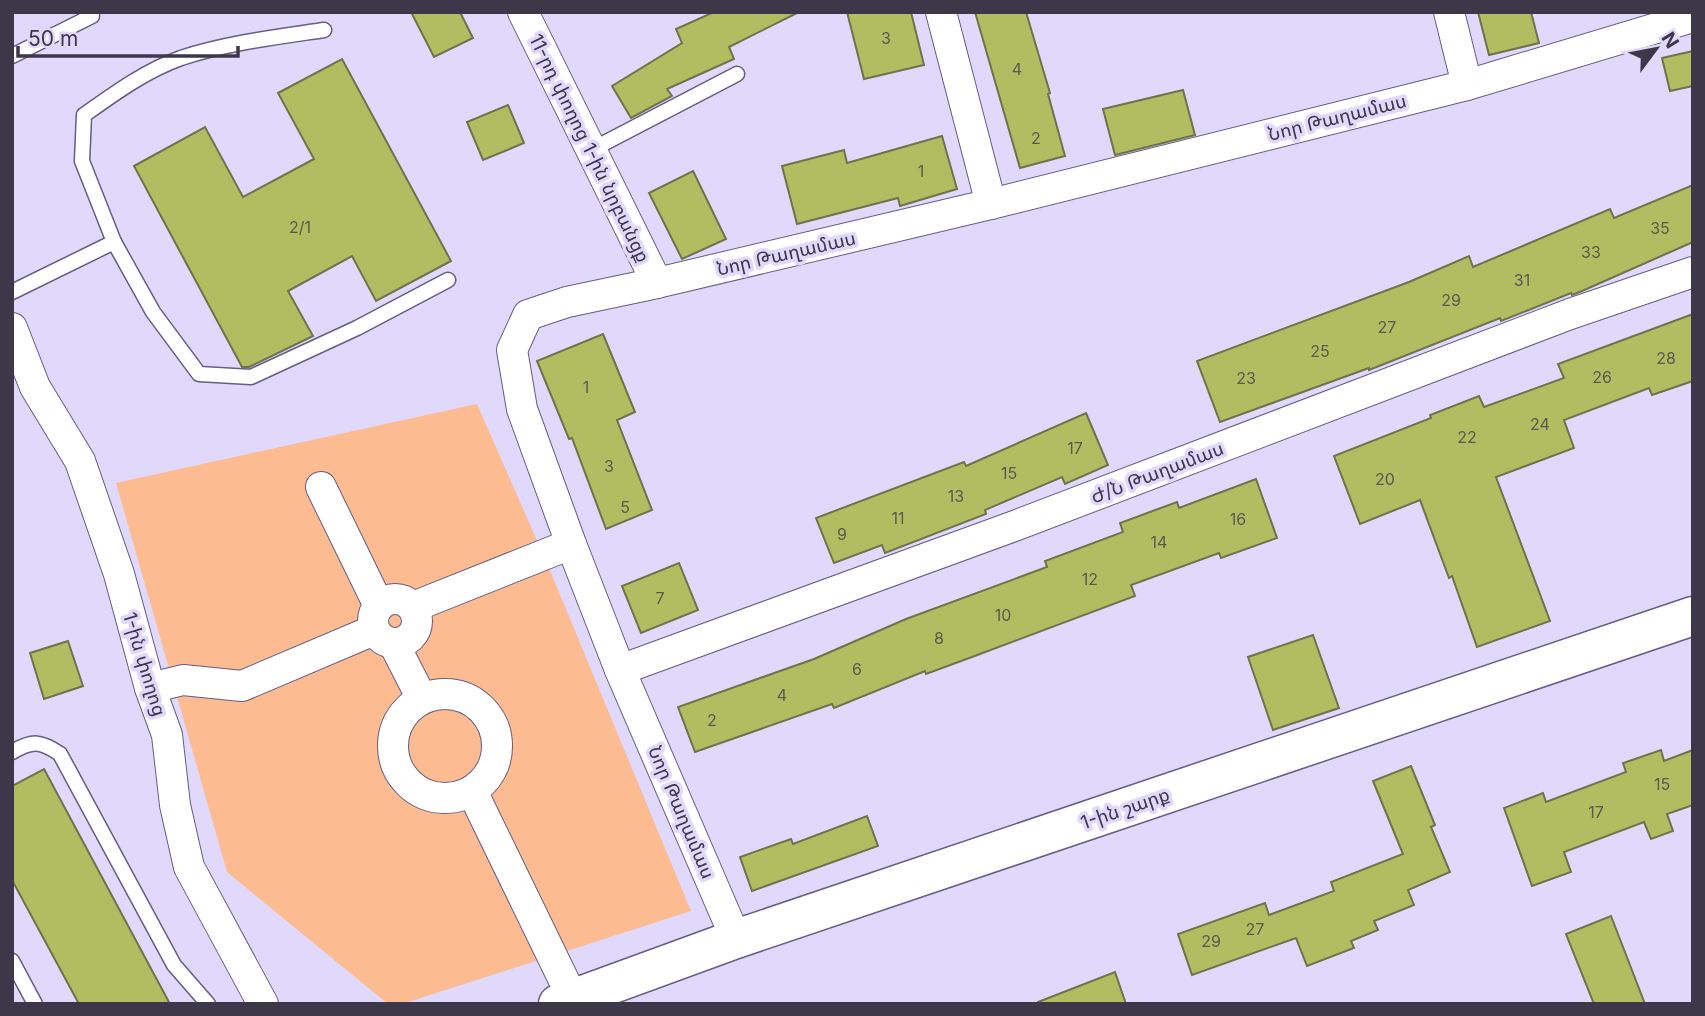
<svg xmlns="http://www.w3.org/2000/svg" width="1705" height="1016" viewBox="0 0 1705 1016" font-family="Inter,'Noto Sans Armenian',sans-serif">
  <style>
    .green { fill: #fcbb90 }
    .building { fill: #b2bd62; stroke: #6e734b; stroke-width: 2 }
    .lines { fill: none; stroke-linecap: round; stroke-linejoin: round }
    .lane-casing { stroke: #655d82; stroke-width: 17 }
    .street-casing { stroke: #655d82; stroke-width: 32 }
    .primary-casing { stroke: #655d82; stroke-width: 41 }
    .lane { stroke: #fff; stroke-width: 14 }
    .street { stroke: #fff; stroke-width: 30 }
    .primary { stroke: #fff; stroke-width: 38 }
    .labels { text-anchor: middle; stroke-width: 7; stroke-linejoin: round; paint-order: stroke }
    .number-label { font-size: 16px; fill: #5a594f }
    .street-label { font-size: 19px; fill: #3c3849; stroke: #e0d9fc }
  </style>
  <rect width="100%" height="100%" fill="#e0d9fc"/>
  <path class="green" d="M477,404L549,568L691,911L402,1004H388L227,872L116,483Z"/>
  <g class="building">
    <path d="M411,12H460L473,38L434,57Z"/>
    <path d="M714,12H799L729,47L734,59L667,89L672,96L631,118L612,86L682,43L676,29Z"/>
    <path d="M847,12H911L924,65L864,79Z"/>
    <path d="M975,12H1026L1050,93L1048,94L1065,156L1020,168Z"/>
    <path d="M1478,12H1531L1539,43L1489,55Z"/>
    <path d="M1693,51V86L1670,91L1662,58Z"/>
    <path d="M342,59L451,261L376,301L352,256L288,291L313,336L249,367H242L134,166L205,127L243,197L314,159L278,93Z"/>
    <path d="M1183,90L1195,135L1115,155L1103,109Z"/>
    <path d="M508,105L524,143L483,160L467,122Z"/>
    <path d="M942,136L957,189L900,206L898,198L797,224L782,166L844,150L847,163Z"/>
    <path d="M693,171L726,239L682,259L649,193Z"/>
    <path d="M1693,185V242L1582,291L1572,295L1571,293L1501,321L1500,318L1369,370V368L1220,422L1197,361L1409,282L1469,256L1473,267L1610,209L1614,218Z"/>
    <path d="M1693,314V381L1652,395L1649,388L1564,420L1574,448L1496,477L1550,621L1477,647L1452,576L1449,578L1420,500L1360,524L1334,456L1431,418L1430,415L1479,396L1484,407L1564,378L1558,364Z"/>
    <path d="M603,334L635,412L617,420L652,510L606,529L572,438L569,439L537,361Z"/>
    <path d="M1086,413L1108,465L1065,484L1062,477L985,510L986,514L885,553L882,545L834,563L816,518L964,462L966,466Z"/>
    <path d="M1256,479L1277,538L1221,558L1219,553L1131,585L1135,596L972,657L926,674L925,671L834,708L832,704L695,752L678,707L814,659L906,619L1047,567L1045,561L1123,532L1120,523L1177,502L1179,508Z"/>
    <path d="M679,563L698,610L641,633L622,586Z"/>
    <path d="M1313,635L1339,708L1273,730L1248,657Z"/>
    <path d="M68,641L83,686L44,699L30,653Z"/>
    <path d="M1661,750L1664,761L1693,750V805L1667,814L1673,831L1651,839L1644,822L1564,852L1571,872L1532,886L1504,808L1543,793L1546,802L1626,772L1623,763Z"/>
    <path d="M1411,766L1435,825L1431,827L1450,872L1408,890L1414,905L1374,921L1378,930L1351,941L1354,948L1307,966L1296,938L1192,975L1178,934L1265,903L1269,915L1334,891L1331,882L1403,854L1373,781Z"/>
    <path d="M44,769L170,1004H79L12,880V786Z"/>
    <path d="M867,816L878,846L752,891L740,857L791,839L793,844Z"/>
    <path d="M1611,916L1645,1004H1594L1566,934Z"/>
    <path d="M1115,972L1126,1004H1038V1002Z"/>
  </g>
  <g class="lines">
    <defs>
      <g id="lane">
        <path d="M324,30C277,37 227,43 181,58C145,71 115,93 84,115L82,161L114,242L153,312L199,374L251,377L357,328L448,280"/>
        <path d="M12,56L92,16"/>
        <path d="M591,150L737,74"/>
        <path d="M12,292L114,242"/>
        <path d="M12,752C33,740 41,741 60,754L174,965L208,1004"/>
        <path d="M12,961L35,1004"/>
      </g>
      <g id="street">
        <path d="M523,12L657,283"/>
        <path d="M941,12L991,204"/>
        <path d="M1449,12L1467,85"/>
        <path d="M12,328L35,387L80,461L119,574L150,688L167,735L175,805L189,867L263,1004"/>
        <path d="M321,487L379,606"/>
        <circle cx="395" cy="621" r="22"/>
        <path d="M413,607L571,544"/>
        <path d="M394,644L422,699"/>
        <path d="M620,670L1017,525L1570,314L1693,272"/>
        <path d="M150,688L183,680L242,686L374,630"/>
        <circle cx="445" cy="746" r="52"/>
        <path d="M472,791L573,999"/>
        <path d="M736,939L620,670L571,544L522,409L512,350L528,315L567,302L657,283L991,204L1467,85L1693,17"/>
      </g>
      <path id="primary" d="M558,1004L736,939L1693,616"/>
    </defs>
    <use href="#lane" class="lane-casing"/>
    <use href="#street" class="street-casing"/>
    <use href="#primary" class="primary-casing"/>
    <use href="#lane" class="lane"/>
    <use href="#street" class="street"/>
    <use href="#primary" class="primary"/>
  </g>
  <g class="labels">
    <g class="number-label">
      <text x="886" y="44">3</text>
      <text x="1017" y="75">4</text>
      <text x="1036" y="144">2</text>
      <text x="921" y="177">1</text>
      <text x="300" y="233">2/1</text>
      <text x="1660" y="234">35</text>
      <text x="1591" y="258">33</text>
      <text x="1522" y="286">31</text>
      <text x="1451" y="306">29</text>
      <text x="1387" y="333">27</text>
      <text x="1320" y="357">25</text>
      <text x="1666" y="364">28</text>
      <text x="1602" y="383">26</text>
      <text x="1246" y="384">23</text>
      <text x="586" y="393">1</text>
      <text x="1540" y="430">24</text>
      <text x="1467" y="443">22</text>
      <text x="1075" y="454">17</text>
      <text x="609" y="472">3</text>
      <text x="1009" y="479">15</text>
      <text x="1385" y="485">20</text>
      <text x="956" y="502">13</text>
      <text x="625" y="513">5</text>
      <text x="898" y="524">11</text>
      <text x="1238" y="525">16</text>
      <text x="842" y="540">9</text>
      <text x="1159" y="548">14</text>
      <text x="1090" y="585">12</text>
      <text x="660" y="604">7</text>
      <text x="1003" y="621">10</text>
      <text x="939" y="644">8</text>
      <text x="857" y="675">6</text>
      <text x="782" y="701">4</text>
      <text x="712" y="726">2</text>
      <text x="1662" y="790">15</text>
      <text x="1596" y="818">17</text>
      <text x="1255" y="935">27</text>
      <text x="1211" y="947">29</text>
    </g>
    <g class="street-label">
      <text transform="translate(1337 117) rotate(-14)" y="7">Նոր Թաղամաս</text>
      <text transform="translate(590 148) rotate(64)" y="7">11-րդ փողոց 1-ին նրբանցք</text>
      <text transform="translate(786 253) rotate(-13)" y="7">Նոր Թաղամաս</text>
      <text transform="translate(1157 472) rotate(-21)" y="7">Ժ/Ն Թաղամաս</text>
      <text transform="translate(145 664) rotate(73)" y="7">1-ին փողոց</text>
      <text transform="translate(1125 808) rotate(-19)" y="7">1-ին շարք</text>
      <text transform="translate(682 812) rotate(67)" y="7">Նոր Թաղամաս</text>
    </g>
  </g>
  <rect width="1705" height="1016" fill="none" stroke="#3c3849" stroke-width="28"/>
  <g transform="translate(1656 49) rotate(58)" stroke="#e0d9fc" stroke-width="5" paint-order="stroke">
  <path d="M0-5L12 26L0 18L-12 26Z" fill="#3c3849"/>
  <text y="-10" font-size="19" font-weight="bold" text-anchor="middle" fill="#3c3849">N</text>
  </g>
  <path d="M18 46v10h220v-10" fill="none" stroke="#3c3849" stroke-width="3.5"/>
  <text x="28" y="46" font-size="21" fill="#3c3849" stroke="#e0d9fc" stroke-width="5" paint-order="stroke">50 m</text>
</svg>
